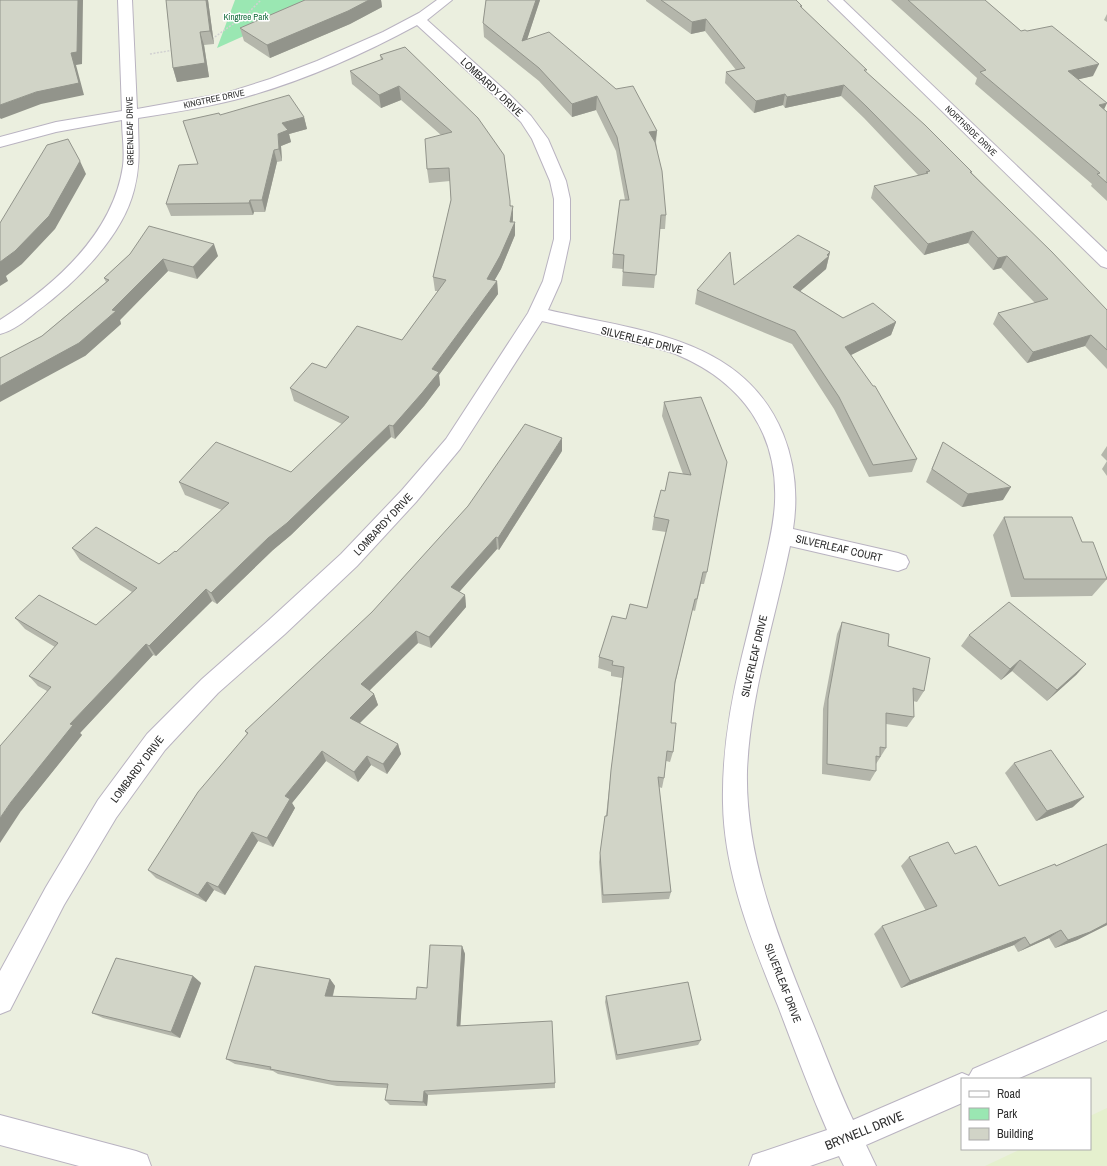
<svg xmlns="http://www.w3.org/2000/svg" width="1107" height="1166" viewBox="0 0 1107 1166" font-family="'Archivo Narrow',sans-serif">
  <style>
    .education { fill: #e5f0ce }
    .green { fill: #9ae7b2 }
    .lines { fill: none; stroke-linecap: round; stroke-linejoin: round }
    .minor-casing { stroke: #b9b3c1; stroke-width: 2 }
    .path { stroke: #d1d1d1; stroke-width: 1.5; stroke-dasharray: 2 1.5; stroke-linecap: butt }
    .minor { fill: #fff; fill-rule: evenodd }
    .wall { fill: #b4b6ab }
    .shaded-wall { fill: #92948b }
    .building { fill: #d1d4c7; stroke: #92948b }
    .labels { text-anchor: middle; stroke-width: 3; stroke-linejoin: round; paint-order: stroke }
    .far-park-label { font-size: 9px; fill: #186f3f; stroke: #fff }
    .far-street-label { font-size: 9px; fill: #2d2d2d; stroke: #fff }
    .street-label { font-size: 11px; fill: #2d2d2d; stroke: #fff }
    .near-street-label { font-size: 13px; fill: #2d2d2d; stroke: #fff }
  </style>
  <rect width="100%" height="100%" fill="#ebefdf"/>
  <path class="education" d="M1107,1108V1166H985L1021,1149H1090V1116Z"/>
  <path class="green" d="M235,0H324L217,48Z"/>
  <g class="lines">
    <defs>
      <g id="minor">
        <path d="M118,0H132L137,109L226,93L270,79L317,61L383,32L419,13L437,0H452L427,20L508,93L531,116L548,139L566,181L570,199V239L561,281L548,310C637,331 743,336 783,434C795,464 798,497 793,529L898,553L906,556L909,562L906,568L898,571L790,546C775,620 750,694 747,771C745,856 778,937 809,1014C824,1050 837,1086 853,1120L962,1073L969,1076L973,1069L1107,1011V1040L1017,1079H962V1103L866,1145L876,1166H844L839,1156L810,1166H749L753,1155L827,1130C809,1089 794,1048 778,1006C752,942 724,873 723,803C722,753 730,705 742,656C749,628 756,599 763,570C768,548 774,525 775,502C778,433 742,383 680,356C668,350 655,348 642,345C609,336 575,329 542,321L460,449L416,502L357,566L285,634L218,693L165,750L116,818L64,905L10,1010L0,1014V971L46,887L98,800L147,734L202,679L269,620L341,554L402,490L446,439L528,313L543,281L554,239V199L550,181L532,139L521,122L498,99L417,25C360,56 296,84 234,100C202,108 170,113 138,118C138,145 141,163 134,190C122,238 74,284 36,312C25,321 13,331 0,334V320C56,284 113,234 123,166C125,150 122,135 122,120L56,132L0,147V137L56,122L122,111Z"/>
        <path d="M828,0H843L1107,252V268L1101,266Z"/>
        <path d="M0,1115L136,1151L147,1155L151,1166H79L0,1145Z"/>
      </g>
    </defs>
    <use href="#minor" class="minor-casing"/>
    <g class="path">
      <path d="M212,39L247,14L261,0"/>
      <path d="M150,54L174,50"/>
    </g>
    <use href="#minor" class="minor"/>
  </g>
  <g class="wall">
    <path d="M166,0H208L214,44L204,45L209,77L177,82L173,68Z"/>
    <path d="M305,0H381L382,7L350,24L270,58L244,41L240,28Z"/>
    <path d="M486,0H540L527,39L657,131L656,142L666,215L665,229H660L654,288L622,286L623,269L612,268L613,254L625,200L616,151L596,110L572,117L539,81L484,37L483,23Z"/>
    <path d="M646,0H796L802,6V8L866,72L972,173L1107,310V369L1085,346L1027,363L993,324L998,313L1035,303L1001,268L993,270L968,243L924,255L871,198L874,186L919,176L864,118L841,96L785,108L783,105L754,113L725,83L726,72L736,70L705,31L691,34L646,1Z"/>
    <path d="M891,0H985L1021,31L1093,76L1078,79L1104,109L1107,112V201L1091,186L1092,184L975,84L977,78Z"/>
    <path d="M1107,14V22L1104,20Z"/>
    <path d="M405,47L511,206L513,219V222L515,235L501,269L494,280L497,281L498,294L439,375L440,385L424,406L395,439L391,437L291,535L273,550L217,604L212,601L156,656L153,655L80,733L82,735L21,811L47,691L38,686L29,676L55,647L25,629L15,618L96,625L132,592L80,560L72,548L159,564L176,552L222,510L185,495L179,482L291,472L342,424L294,401L290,388L326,368L402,340L438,291H435L433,277L451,200L450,181L429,183L427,169L441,135L401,100L381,108L352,84L350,71L381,60L380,55Z"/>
    <path d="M220,115L304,117L307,129L289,134L291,142L281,146L282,161L277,162L265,212H254L253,215L171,216L166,204L198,164Z"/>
    <path d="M830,252L826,269L800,291L843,318L896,322L891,335L851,355L917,459L912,472L869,477L834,409L792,344L695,304L697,290L734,285Z"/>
    <path d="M130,254L218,256L197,279L168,271L120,320L121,324L85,356L42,336L106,282L104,278Z"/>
    <path d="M701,397L707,572L704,584H701L695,611L692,610L675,684L671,723L673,752L670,762L666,761L664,778L662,788L659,787L671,892L669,899L602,903L599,862L605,816H606L610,780L622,678L611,676V672L598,668L599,657L626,619L647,608L666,532L652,530L654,517L665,491L683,474L662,416L664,402Z"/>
    <path d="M943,442L1003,500L962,507L926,482Z"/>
    <path d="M1107,446V461L1101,455Z"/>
    <path d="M562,451L499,550L497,549L459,592L465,595L466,607L431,648L418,643L369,690L374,694L378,705L359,723L398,744L401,754L387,774L371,765L358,782L326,761L292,803L295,808L273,847L258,841L225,895L214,890L206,902L156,878L148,870L247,734L245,731Z"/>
    <path d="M1107,461V476L1102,469Z"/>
    <path d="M1004,517L1107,579L1092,596L1011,597L993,535Z"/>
    <path d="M842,622L888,646L924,691L917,702L913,701L914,717L907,727L886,724V748L876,764V771L870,781L822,774L823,709L837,634Z"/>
    <path d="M969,635L1086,664L1076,675L1047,701L1012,671L1001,680L961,646Z"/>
    <path d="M1014,763L1073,807L1036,821L1005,773Z"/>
    <path d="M1107,844V925L1077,940L1055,948L1049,938L1018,952L1014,945L901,988L874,934L882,926L926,911L901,866L909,857L955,854L999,886L1056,866Z"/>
    <path d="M462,946L465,954L460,1026L555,1083V1088L428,1095L427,1106L390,1105L385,1100L387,1088L337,1086L278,1074L273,1071L235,1064L226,1059L330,979L335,986L333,996L416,999L427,988Z"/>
    <path d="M193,976L201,983L180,1038L103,1018L92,1013Z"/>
    <path d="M606,996L701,1040L698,1045L616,1060L605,1002Z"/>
  </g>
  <g class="shaded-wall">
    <path d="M78,0H83L82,64L76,65L84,95L41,104L1,119L0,118V105L36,92L71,53Z"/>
    <path d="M206,0H208L214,44L210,31Z"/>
    <path d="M369,0H381L382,7L350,24L270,58L267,45Z"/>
    <path d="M536,0H540L522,55V41Z"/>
    <path d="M706,19L705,31L691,34L692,22Z"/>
    <path d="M200,32L204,45L209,77L177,82L173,68Z"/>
    <path d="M1099,64L1093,76L1063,83L1068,71Z"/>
    <path d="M844,85L841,96L785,108L787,97Z"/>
    <path d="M399,86L401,100L381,108L379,95Z"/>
    <path d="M785,94L783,105L754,113L756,101Z"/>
    <path d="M597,96L596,110L572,117V104Z"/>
    <path d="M1107,103L1101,116L1099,105Z"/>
    <path d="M304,117L307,129L289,134L291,142L281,146L282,161L279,149L278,134L282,123Z"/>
    <path d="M657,131L655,144L649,132Z"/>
    <path d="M274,150L277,162L265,212L262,200Z"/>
    <path d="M80,161L86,174L55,229L22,264L6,276L8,281L0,286V262Z"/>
    <path d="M250,200L254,212L253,215L249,203Z"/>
    <path d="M513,206V219L511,229L515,222V235L501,269L488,292L487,279L510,222Z"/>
    <path d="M973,231L968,243L924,255L928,244Z"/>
    <path d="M214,244L218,256L197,279L193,267Z"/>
    <path d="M830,252L826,269L790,300L793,287Z"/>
    <path d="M1007,256L1001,268L993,270L998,258Z"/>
    <path d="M163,259L168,271L120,320L121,324L85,356L0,402V386L112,310Z"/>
    <path d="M497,281L498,294L439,375L440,385L424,406L395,439L393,426L432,369Z"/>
    <path d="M896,322L891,335L841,360L845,347Z"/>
    <path d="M1091,335L1085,346L1027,363L1033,352Z"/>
    <path d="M389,425L391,437L291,535L273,550L217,604L211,593L268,538Z"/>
    <path d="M562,438V451L499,550L498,538Z"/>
    <path d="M1011,487L1003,500L962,507L968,494Z"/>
    <path d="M496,537L497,549L453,599L451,587Z"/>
    <path d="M206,589L212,601L156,656L149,646Z"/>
    <path d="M465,595L466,607L431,648L429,637Z"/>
    <path d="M416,631L418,643L365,695L361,684Z"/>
    <path d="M146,644L153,655L80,733L82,735L21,811L0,843V818L11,802L70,724Z"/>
    <path d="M1020,660L1012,671L1001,680L1010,669Z"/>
    <path d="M1086,664L1076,675L1047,701L1057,690Z"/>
    <path d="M374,694L378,705L354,729L350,718Z"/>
    <path d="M398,744L401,754L387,774L383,764Z"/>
    <path d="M322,751L326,761L292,803L295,808L273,847L267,838L285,796Z"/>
    <path d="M367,756L371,765L358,782L354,772Z"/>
    <path d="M1084,797L1073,807L1036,821L1047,811Z"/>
    <path d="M252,832L258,841L225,895L218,887Z"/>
    <path d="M207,882L214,890L206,902L198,895Z"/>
    <path d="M1107,923V925L1077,940L1055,948L1068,940Z"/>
    <path d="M1061,930L1049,938L1018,952L1030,945Z"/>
    <path d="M1025,937L1014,945L901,988L910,981Z"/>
    <path d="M462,946L465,954L460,1032L457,1026Z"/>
    <path d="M193,976L201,983L180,1038L171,1032Z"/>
    <path d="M330,979L335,986L331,1002L325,996Z"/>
    <path d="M424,1091L428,1095L427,1106L423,1102Z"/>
  </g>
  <g class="building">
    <path d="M0,0H78L77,52L71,53L79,83L36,92L0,105Z"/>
    <path d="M166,0H206L210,31L200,32L205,63L173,68Z"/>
    <path d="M305,0H369L348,11L267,45L240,28Z"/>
    <path d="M486,0H536L522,41L549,32L616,89L633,86L657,131L649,132L655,142L662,171L666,215H661L656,275L623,272L624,255L613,254L620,200H629L617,137L597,96L572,104L539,68L483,23Z"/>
    <path d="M661,0H796L802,6H800L867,70H864L925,125L972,172H970L1052,252L1107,310V350L1091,335L1033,352L998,313L1048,299L1007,256L998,258L973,231L928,244L874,186L928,173L926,172L930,171L867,107L844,85L787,97L785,94L756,101L726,72L745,68L706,19L692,22Z"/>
    <path d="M908,0H985L1021,31L1025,30L1027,31L1052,26L1099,64L1068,71L1107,103L1099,105L1107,112V183L1097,174L1100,173L980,72L986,70Z"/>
    <path d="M405,47L478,118L504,155L510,201V206H513L510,222H515L500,256L487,279L497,281L432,369L439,372L422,393L393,426L389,425L287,523L268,538L211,593L206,589L149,646L146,644L70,724L73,725L11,802L0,818V746L51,687L29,676L58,643L15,618L39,595L96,625L137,588L72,548L96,527L159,564L175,551L176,552L229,503L179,482L216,442L291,472L349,417L290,388L312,363L326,368L357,326L402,340L446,280L433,277L451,200L449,168L427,169L425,139L452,132L399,86L379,95L350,71L383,59L380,55Z"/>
    <path d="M289,95L304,117L282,123L288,130L278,134L279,149L274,150L262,200H250L249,203L166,204L179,165L198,164L183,121L219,113L220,115Z"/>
    <path d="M68,139L80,161L49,216L15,251L0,262V223L47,145Z"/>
    <path d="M149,226L214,244L193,267L163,259L112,310L116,311L79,343L0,386V358L42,336L109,280L104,278L130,254Z"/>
    <path d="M798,235L830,252L827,255L829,256L793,287L843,318L873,303L896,322L845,347L873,386H875L917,459L873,465L839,397L795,331L697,290L730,252L734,285Z"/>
    <path d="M701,397L727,462L707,572H703L697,599H695L675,682L671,723H676L673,752L667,751L664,778L658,777L671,892L603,895L600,853L605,816H607L611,770L624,667L612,665L613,661L599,657L612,616L626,619L630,604L647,608L669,520L654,517L661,490L665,491L669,472L691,475L664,402Z"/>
    <path d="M525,424L562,438L498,538L496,537L451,587L465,595L429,637L416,631L361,684L374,694L350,718L398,744L383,764L367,756L354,772L322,751L285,796L290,799L267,838L252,832L218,887L207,882L198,895L148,870L198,792L248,733L245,731L372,612L468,506Z"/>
    <path d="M943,442L1011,487L968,494L932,469Z"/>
    <path d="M1004,517H1072L1082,542H1093L1107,579H1024Z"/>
    <path d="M1009,602L1086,664L1057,690L1020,660L1010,669L969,635Z"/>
    <path d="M842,622L889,634L888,646L930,658L924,691L913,688L914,717L886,713V748L880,747V757L876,756V771L827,764L828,699Z"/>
    <path d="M1051,750L1084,797L1047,811L1014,763Z"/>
    <path d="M948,842L955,854L976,846L999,886L1055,864L1056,866L1107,844V923L1090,932L1068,940L1061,930L1030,945L1025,937L910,981L882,926L937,906L909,857Z"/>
    <path d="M430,945L462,946L457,1026L552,1021L555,1083L424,1091L423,1102L385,1100L388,1084L331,1081L270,1069L271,1067L226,1059L255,966L330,979L325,996L416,999L417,987L427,988Z"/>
    <path d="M116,958L193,976L171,1032L92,1013Z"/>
    <path d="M688,982L701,1040L617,1055L606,996Z"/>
  </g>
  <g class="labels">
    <g class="far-park-label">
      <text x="246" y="20">Kingtree Park</text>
    </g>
    <g class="far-street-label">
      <text transform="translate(214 99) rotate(-12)" y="3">KINGTREE DRIVE</text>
      <text transform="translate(130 131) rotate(-91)" y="3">GREENLEAF DRIVE</text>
      <text transform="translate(971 131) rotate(44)" y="3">NORTHSIDE DRIVE</text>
    </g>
    <g class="street-label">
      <text transform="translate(492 87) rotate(43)" y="4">LOMBARDY DRIVE</text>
      <text transform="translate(642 340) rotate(14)" y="4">SILVERLEAF DRIVE</text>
      <text transform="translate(383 524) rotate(-47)" y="4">LOMBARDY DRIVE</text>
      <text transform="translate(839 548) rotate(13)" y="4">SILVERLEAF COURT</text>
      <text transform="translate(754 656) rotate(-77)" y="4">SILVERLEAF DRIVE</text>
      <text transform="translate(137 769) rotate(-53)" y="4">LOMBARDY DRIVE</text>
      <text transform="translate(783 983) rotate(69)" y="4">SILVERLEAF DRIVE</text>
    </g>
    <g class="near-street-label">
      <text transform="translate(864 1130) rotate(-22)" y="5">BRYNELL DRIVE</text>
    </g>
  </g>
  <rect x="961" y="1078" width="130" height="72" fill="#ffffff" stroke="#ababab"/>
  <rect x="969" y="1091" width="20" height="6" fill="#ffffff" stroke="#ababab"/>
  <text x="997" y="1098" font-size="12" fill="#2d2d2d">Road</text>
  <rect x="969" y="1108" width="20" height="12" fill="#9ae7b2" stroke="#ababab"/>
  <text x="997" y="1118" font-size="12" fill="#2d2d2d">Park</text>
  <rect x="969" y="1128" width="20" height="12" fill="#d1d4c7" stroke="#ababab"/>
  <text x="997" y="1138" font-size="12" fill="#2d2d2d">Building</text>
</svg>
